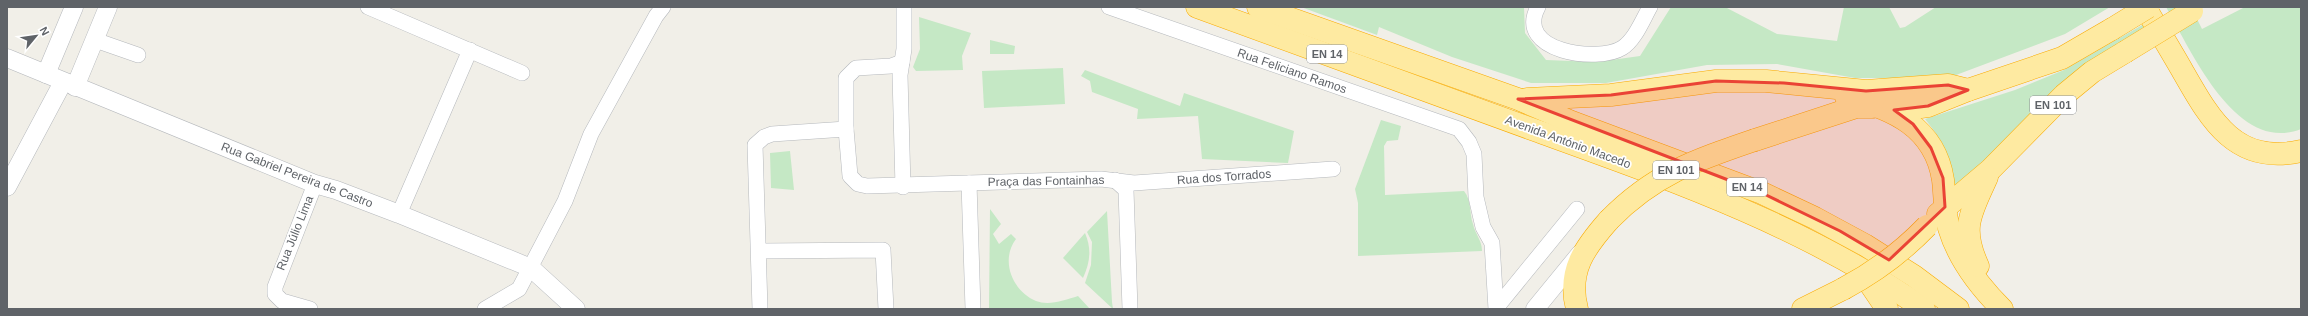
<svg xmlns="http://www.w3.org/2000/svg" width="2308" height="316" viewBox="0 0 2308 316" font-family="Helvetica,sans-serif">
  <style>
    .green { fill: #c5e8c5 }
    .lines { fill: none; stroke-linecap: round; stroke-linejoin: round }
    .minor-casing { stroke: #b5b8bc; stroke-width: 16 }
    .tertiary-casing { stroke: #b5b8bc; stroke-width: 19 }
    .trunk-casing { stroke: #f9ab00; stroke-width: 23 }
    .minor { stroke: #fff; stroke-width: 15 }
    .tertiary { stroke: #fff; stroke-width: 18 }
    .trunk { stroke: #feeaa1; stroke-width: 22 }
    .trunk-bridge-casing { stroke: #f9ab00; stroke-width: 23; stroke-linecap: butt }
    .trunk-bridge { stroke: #feeaa1; stroke-width: 22 }
    .marked { fill: #ea4335; fill-opacity: 0.2; stroke: #ea4335; stroke-width: 3; stroke-linejoin: round }
    .labels { text-anchor: middle; stroke-width: 3.5; stroke-linejoin: round; paint-order: stroke }
    .shield { fill: #fff; stroke: #8f9295; stroke-width: 1 }
    .shield-label { font-size: 11px; font-weight: bold; fill: #5f6368 }
    .street-label { font-size: 12px; fill: #5f6368; stroke: #fff }
  </style>
  <rect width="100%" height="100%" fill="#f1efe8"/>
  <g class="green">
    <path d="M1301,7H1524L1525,33L1546,60L1597,62L1640,56L1671,7H1725L1777,34L1837,41L1844,7H1889L1900,28L1905,27L1936,7H2110L2065,34L1956,75L1925,78H1855L1777,64L1707,65L1606,83H1531L1452,57L1379,27L1377,35Z"/>
    <path d="M2166,7H2191L2202,29L2245,7H2301V129C2236,155 2191,50 2166,7Z"/>
    <path d="M919,17L971,33L962,56L963,70L916,71L913,67L920,49Z"/>
    <path d="M2144,24L2147,31L1953,196C1951,159 1948,148 1925,119L2015,90L2064,70Z"/>
    <path d="M990,40L1015,46L1014,54H990Z"/>
    <path d="M1063,68L1065,104L984,108L982,71Z"/>
    <path d="M1085,70L1180,106L1184,93L1294,131L1288,163L1202,159L1198,116L1137,119L1138,109L1092,92L1090,81L1081,76Z"/>
    <path d="M1381,120L1401,126L1398,140L1387,141L1384,146L1385,195L1464,191C1472,201 1469,213 1473,224C1475,234 1482,240 1482,251L1358,256V203L1355,189Z"/>
    <path d="M790,151L794,190L771,188L770,153Z"/>
    <path d="M990,209L1001,224L993,234L999,244L1011,234L1016,239C1000,260 1012,291 1036,301C1049,306 1065,300 1078,296L1090,309H989Z"/>
    <path d="M1107,211L1112,302L1113,309L1085,283L1091,265L1092,242L1087,232Z"/>
    <path d="M1085,233C1092,250 1090,262 1083,278L1063,258Z"/>
  </g>
  <g class="lines">
    <defs>
      <g id="minor">
        <path d="M368,7L522,73"/>
        <path d="M1109,7L1459,129L1469,142L1474,154L1476,197L1483,227L1492,243L1496,309"/>
        <path d="M1538,7C1514,52 1598,63 1622,48C1635,40 1643,19 1650,7"/>
        <path d="M95,40L138,55"/>
        <path d="M902,62L891,66L856,68L846,78V129L850,176L858,184L867,186L1101,179L1134,183L1333,169"/>
        <path d="M1115,180L1126,190L1130,309"/>
        <path d="M969,183L973,309"/>
        <path d="M903,187L900,75L904,49V7"/>
        <path d="M399,214L470,50"/>
        <path d="M759,251L883,250L886,309"/>
        <path d="M1497,307L1577,209"/>
        <path d="M310,309L282,301L275,294V287L315,184"/>
        <path d="M485,309L519,289L565,201L591,134L656,16L663,7"/>
        <path d="M760,309L755,145L764,137L772,134L846,129"/>
      </g>
      <g id="tertiary">
        <path d="M7,58L315,184L336,190L399,214L531,268L576,309"/>
        <path d="M46,74L74,7"/>
        <path d="M75,87L108,7"/>
        <path d="M7,187L63,82"/>
        <path d="M1535,309L1580,254"/>
      </g>
      <g id="trunk">
        <path d="M1197,7C1312,48 1426,90 1540,132C1673,180 1807,227 1924,309"/>
        <path d="M1258,7L1518,99L1572,122L1762,193L1815,218L1865,245L1914,276L1958,309"/>
        <path d="M2145,7C2157,28 2170,49 2182,70C2210,119 2235,166 2301,151"/>
        <path d="M1846,97C1892,108 1935,127 1943,180C1945,196 1944,212 1949,228C1958,258 1980,287 2002,309"/>
        <path d="M1527,99L1611,95L1716,81H1766L1866,91L1948,85L1968,90"/>
        <path d="M1891,111L1928,106L1968,90L2062,58L2112,29"/>
        <path d="M1755,140L1856,107H1872"/>
        <path d="M1938,214L1990,170L2064,95L2092,72L2125,52"/>
        <path d="M1978,266C1960,227 1971,213 1987,177"/>
        <path d="M1864,275L1887,309"/>
        <path d="M1577,309C1567,271 1585,247 1609,220"/>
        <path d="M1803,309L1843,289"/>
      </g>
    </defs>
    <use href="#minor" class="minor-casing"/>
    <use href="#tertiary" class="tertiary-casing"/>
    <use href="#trunk" class="trunk-casing"/>
    <use href="#minor" class="minor"/>
    <use href="#tertiary" class="tertiary"/>
    <use href="#trunk" class="trunk"/>
    <defs>
      <g id="trunk-bridge">
        <path d="M2112,29L2148,7"/>
        <path d="M2125,52L2192,11"/>
        <path d="M1609,220C1654,174 1696,160 1755,140"/>
        <path d="M1843,289C1875,272 1902,252 1927,226"/>
      </g>
    </defs>
    <use href="#trunk-bridge" class="trunk-bridge-casing"/>
    <use href="#trunk-bridge" class="trunk-bridge"/>
  </g>
  <path class="marked" d="M1716,81L1784,83L1866,91L1948,85L1968,90L1928,106L1894,110L1913,124L1931,148L1943,178L1945,207L1889,260L1840,231L1762,193L1518,99L1611,95Z"/>
  <g class="labels">
    <g class="shield">
      <rect x="1307" y="45" width="40" height="18" rx="3"/>
      <rect x="2030" y="96" width="46" height="18" rx="3"/>
      <rect x="1653" y="161" width="46" height="18" rx="3"/>
      <rect x="1727" y="178" width="40" height="18" rx="3"/>
    </g>
    <g class="shield-label">
      <text x="1327" y="58">EN 14</text>
      <text x="2053" y="109">EN 101</text>
      <text x="1676" y="174">EN 101</text>
      <text x="1747" y="191">EN 14</text>
    </g>
    <g class="street-label">
      <text transform="translate(1292 71) rotate(19)" y="4">Rua Feliciano Ramos</text>
      <text transform="translate(1568 142) rotate(20)" y="4">Avenida António Macedo</text>
      <text transform="translate(297 175) rotate(21)" y="4">Rua Gabriel Pereira de Castro</text>
      <text transform="translate(1224 177) rotate(-4)" y="4">Rua dos Torrados</text>
      <text transform="translate(1046 181) rotate(-1)" y="4">Praça das Fontainhas</text>
      <text transform="translate(295 233) rotate(-68)" y="4">Rua Júlio Lima</text>
    </g>
  </g>
  <rect width="2308" height="316" fill="none" stroke="#5f6368" stroke-width="16"/>
  <g transform="translate(36 36) rotate(61)" stroke="#ffffff" stroke-width="3" paint-order="stroke">
  <path d="M0-3L7 15L0 10L-7 15Z" fill="#5f6368"/>
  <text y="-6" font-size="11" font-weight="bold" text-anchor="middle" fill="#5f6368">N</text>
  </g>
</svg>
